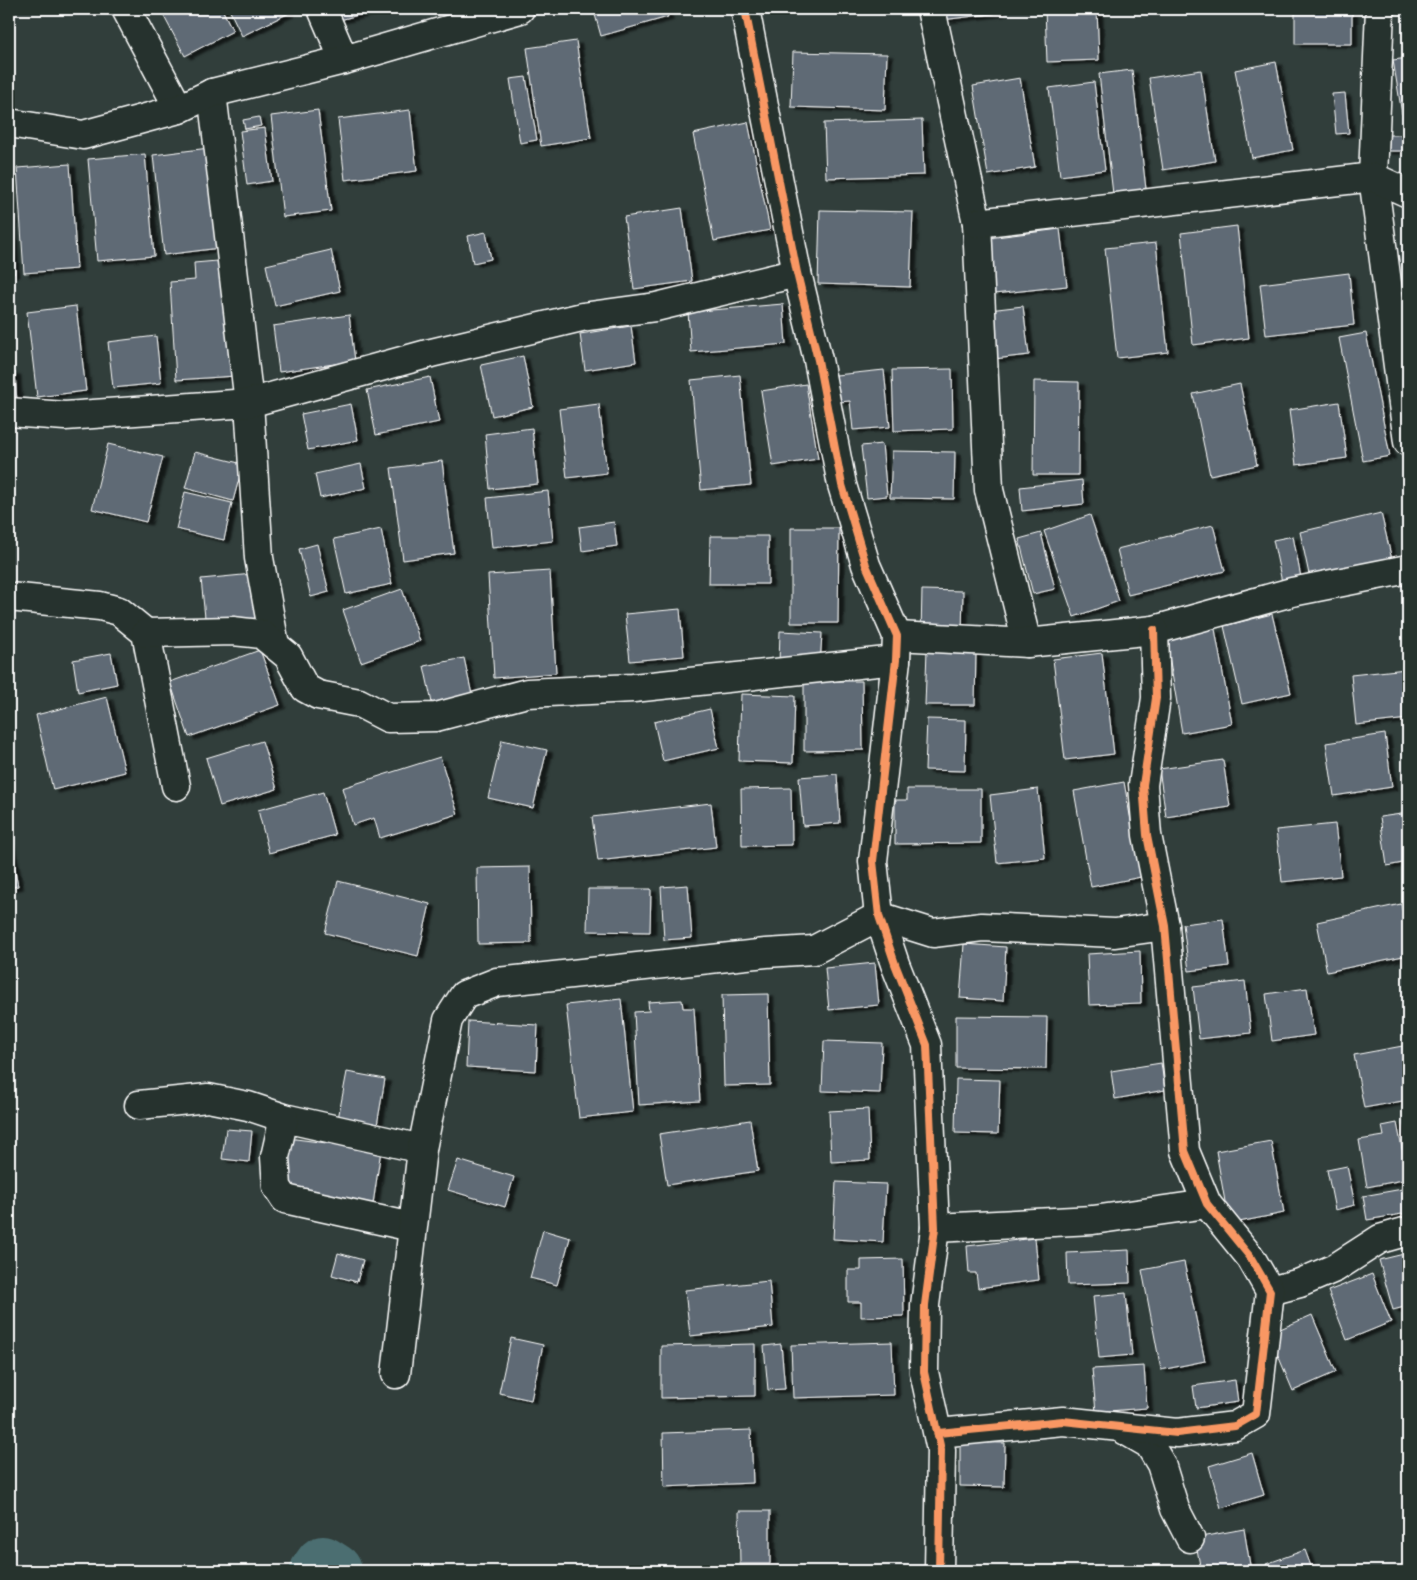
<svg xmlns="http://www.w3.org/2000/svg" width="1417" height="1580" viewBox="0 0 1417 1580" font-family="Mynerve,sans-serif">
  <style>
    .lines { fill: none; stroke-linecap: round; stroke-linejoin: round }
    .river { stroke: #4b6e71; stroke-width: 56 }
    .building { fill: #5f6a74; stroke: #fff; filter: url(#shadow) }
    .minor-casing { stroke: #fff; stroke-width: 31 }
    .minor { stroke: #26332d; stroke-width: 28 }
    .cycleway-casing { stroke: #26332d; stroke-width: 11 }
    .cycleway { stroke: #f99763; stroke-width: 8 }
  </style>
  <defs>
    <filter id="shadow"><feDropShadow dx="5.5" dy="3" stdDeviation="1" flood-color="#0009"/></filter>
  </defs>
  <rect width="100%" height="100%" fill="#313e3b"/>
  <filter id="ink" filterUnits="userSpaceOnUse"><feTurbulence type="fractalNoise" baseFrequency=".02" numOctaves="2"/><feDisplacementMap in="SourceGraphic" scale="10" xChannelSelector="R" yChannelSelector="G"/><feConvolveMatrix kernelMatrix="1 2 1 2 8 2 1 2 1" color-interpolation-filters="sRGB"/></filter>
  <g filter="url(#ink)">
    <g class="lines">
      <path class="river" d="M318,1571L323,1564L334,1571"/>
    </g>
    <g class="building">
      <path d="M160,9H222L233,31L185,56Z"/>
      <path d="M229,9H286L289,13L242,36Z"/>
      <path d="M336,9H380L340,20Z"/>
      <path d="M602,9H665L668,17L601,36L594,11Z"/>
      <path d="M941,9H999V13L942,20Z"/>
      <path d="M1045,9H1097L1099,60L1047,62Z"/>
      <rect x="1295" y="9" width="57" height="35"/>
      <path d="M576,41L591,138L541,146L527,48Z"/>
      <path d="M793,52L887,54L885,110L791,107Z"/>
      <path d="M1408,58V113L1402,114L1393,60Z"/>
      <path d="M1276,62L1293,150L1252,158L1235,70Z"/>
      <path d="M1132,70L1146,189L1113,194L1099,74Z"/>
      <path d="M1201,70L1215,161L1163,170L1149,78Z"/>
      <path d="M526,77L537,140L520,143L510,79Z"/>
      <path d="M1020,78L1035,167L988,175L973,86Z"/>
      <path d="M1094,82L1105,170L1060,176L1049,88Z"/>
      <path d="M1345,93L1349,133L1336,134L1332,94Z"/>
      <path d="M318,110L331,211L283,217L271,116Z"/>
      <path d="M410,110L417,171L345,180L338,119Z"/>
      <path d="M259,117L261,126L245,129L243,120Z"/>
      <path d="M922,120L924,175L826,178L824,123Z"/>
      <path d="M748,122L770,230L714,241L693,134Z"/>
      <path d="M265,128L272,181L247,185L240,131Z"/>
      <rect x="1386" y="135" width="22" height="16"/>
      <path d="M209,148L220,248L164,255L153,155Z"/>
      <path d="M145,154L154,256L97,261L88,159Z"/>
      <path d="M70,164L77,269L24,273L17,168Z"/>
      <path d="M9,177L14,274L9,275Z"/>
      <path d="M682,208L692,281L634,289L624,217Z"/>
      <path d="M820,210L913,212L910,287L818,284Z"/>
      <path d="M1237,226L1249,338L1193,345L1181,233Z"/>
      <path d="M1060,229L1067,286L994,294L988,238Z"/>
      <path d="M486,232L491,259L473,263L468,236Z"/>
      <path d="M1156,243L1168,352L1117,358L1105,248Z"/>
      <path d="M331,250L340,291L275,306L266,265Z"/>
      <path d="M229,260L236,376L176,380L170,282L195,280L194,263Z"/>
      <path d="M1349,273L1354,325L1266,335L1260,284Z"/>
      <path d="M783,304L786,344L691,352L688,312Z"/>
      <path d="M76,306L86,391L37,397L27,312Z"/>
      <path d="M1023,306L1029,355L994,359L989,310Z"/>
      <path d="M349,315L355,361L279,372L273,326Z"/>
      <path d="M631,326L636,362L585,370L580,334Z"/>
      <path d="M1366,333L1390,456L1363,461L1339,338Z"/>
      <path d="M156,336L161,383L113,388L108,342Z"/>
      <path d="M523,356L533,407L492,416L481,365Z"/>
      <path d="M952,369L953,429L894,431L892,370Z"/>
      <path d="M884,370L890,427L853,430L850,401L839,402L836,375Z"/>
      <path d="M9,372H15L17,402H9Z"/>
      <path d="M740,375L751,485L701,490L691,380Z"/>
      <path d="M430,377L439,422L376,435L367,390Z"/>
      <path d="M1034,381L1079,382L1078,475H1033Z"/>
      <path d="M806,384L818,459L773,466L761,391Z"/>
      <path d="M1240,384L1257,465L1210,475L1193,394Z"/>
      <path d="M1339,402L1347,458L1296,465L1289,410Z"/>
      <path d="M351,404L358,440L308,450L301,414Z"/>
      <path d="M599,404L607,473L567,478L559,409Z"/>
      <path d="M532,428L538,484L490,489L485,434Z"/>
      <path d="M108,444L163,457L146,522L92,509Z"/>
      <path d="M882,444L887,496L867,498L861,446Z"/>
      <path d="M892,451L955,452L954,499L890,498Z"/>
      <path d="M195,452L243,464L233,501L185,488Z"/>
      <path d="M442,461L454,553L403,560L391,468Z"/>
      <path d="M361,464L366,488L320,498L315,474Z"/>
      <path d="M1082,480L1084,504L1022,511L1020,487Z"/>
      <path d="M548,491L553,541L492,548L487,498Z"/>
      <path d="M185,492L232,503L224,540L176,529Z"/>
      <path d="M1381,513L1392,560L1310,579L1300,532Z"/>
      <path d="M1090,515L1119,601L1074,617L1044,531Z"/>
      <path d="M614,522L617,546L582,551L579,527Z"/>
      <path d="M1213,525L1225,571L1128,595L1117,549Z"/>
      <path d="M791,528H839L838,623H791Z"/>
      <path d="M381,529L392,584L346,594L334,539Z"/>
      <path d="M1041,533L1055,589L1033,594L1019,539Z"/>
      <path d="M710,536H768V584H709Z"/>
      <path d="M1293,536L1302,583L1283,587L1273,540Z"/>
      <path d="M317,544L329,592L311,597L299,549Z"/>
      <path d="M550,571L556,673L494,678L488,575Z"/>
      <path d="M253,574L258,621L206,627L201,579Z"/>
      <path d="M402,589L420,641L361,662L343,610Z"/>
      <path d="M922,590L963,591L962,634L921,633Z"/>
      <path d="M680,609L684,656L630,661L625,614Z"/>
      <path d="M1272,614L1291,693L1242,704L1224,626Z"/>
      <path d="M1215,629L1232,724L1182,733L1166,638Z"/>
      <path d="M780,631L822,633L820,665L779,663Z"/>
      <path d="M260,650L280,705L189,737L170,682Z"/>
      <path d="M927,650L976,651L975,705H925Z"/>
      <path d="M111,653L117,684L78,692L73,660Z"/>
      <path d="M1102,653L1114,754L1065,760L1053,659Z"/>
      <path d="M464,658L474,704L434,712L424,666Z"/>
      <path d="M1406,669L1408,689V719L1356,725L1351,675Z"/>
      <path d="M804,681H862L863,750L804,751Z"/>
      <path d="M741,694L795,696L793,763L739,761Z"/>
      <path d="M107,697L125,772L53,790L36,715Z"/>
      <path d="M710,709L719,748L663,761L654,722Z"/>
      <path d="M927,719L966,720L965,771L925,770Z"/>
      <path d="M1385,734L1392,787L1334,796L1326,743Z"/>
      <path d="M502,740L547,750L533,808L488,798Z"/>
      <path d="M262,741L277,789L220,806L206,758Z"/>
      <path d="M440,757L458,814L380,838L374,818L353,825L342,788Z"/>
      <path d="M1223,760L1230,807L1166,817L1159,769Z"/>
      <path d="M837,774L840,823L803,826L799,777Z"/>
      <path d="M1124,782L1141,877L1091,887L1074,791Z"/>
      <path d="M791,788L792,845L742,846L741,789Z"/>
      <path d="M907,789H981V843L895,844V800H907Z"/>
      <path d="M1038,789L1045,858L997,863L990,795Z"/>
      <path d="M323,792L335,835L269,853L258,810Z"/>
      <path d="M711,803L716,847L598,861L592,817Z"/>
      <path d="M1408,813V862L1387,866L1380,817Z"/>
      <path d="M1335,824L1341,876L1282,882L1276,830Z"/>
      <path d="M9,843L18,886L9,888Z"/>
      <path d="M530,867L531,943L478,944L477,868Z"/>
      <path d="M338,881L430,904L418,956L325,933Z"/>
      <path d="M688,885L692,938L664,940L661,887Z"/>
      <path d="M588,889H651L650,932L587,931Z"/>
      <path d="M1401,904L1408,939V955L1327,972L1317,922Z"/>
      <path d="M1223,919L1229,966L1189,971L1183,924Z"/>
      <path d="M964,944L1006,947L1003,1001L960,998Z"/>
      <path d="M1140,951L1141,1003L1089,1005L1087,954Z"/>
      <path d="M875,963L879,1005L829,1010L825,968Z"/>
      <path d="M1245,981L1251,1033L1199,1039L1193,987Z"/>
      <path d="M1307,988L1314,1035L1272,1041L1266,994Z"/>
      <path d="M768,994L770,1085L724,1086L722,995Z"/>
      <path d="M621,999L633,1112L579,1118L566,1005Z"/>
      <path d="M682,1000L683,1008H694L700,1101L639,1105L634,1012L649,1011L648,1002Z"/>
      <path d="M956,1016L1047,1017L1046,1069L956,1068Z"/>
      <path d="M468,1021L538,1025L536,1071L466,1067Z"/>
      <path d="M824,1041L882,1043L880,1093L822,1091Z"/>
      <path d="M1408,1045V1100L1364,1108L1354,1055Z"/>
      <path d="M1161,1063L1165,1090L1115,1099L1111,1071Z"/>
      <path d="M347,1072L385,1079L376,1131L337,1124Z"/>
      <path d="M956,1079L1000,1080L998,1134L955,1133Z"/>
      <path d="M868,1109L870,1160L831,1162L829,1111Z"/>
      <path d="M750,1120L758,1171L667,1185L659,1134Z"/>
      <path d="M1397,1123L1408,1179L1367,1187L1359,1140L1384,1136L1382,1126Z"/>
      <path d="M226,1129L252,1131L249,1162L222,1159Z"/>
      <path d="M288,1138L381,1150L373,1204L281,1192Z"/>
      <path d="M1271,1141L1284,1213L1229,1224L1216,1151Z"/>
      <path d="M458,1160L514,1177L505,1207L448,1190Z"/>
      <path d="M1347,1166L1355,1205L1335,1210L1327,1170Z"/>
      <path d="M836,1182L886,1184L883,1242L833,1239Z"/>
      <path d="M1408,1188V1213L1367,1220L1363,1196Z"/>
      <path d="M543,1230L570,1238L557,1285L530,1278Z"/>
      <path d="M1035,1238L1039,1280L978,1288L976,1273H969L967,1246Z"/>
      <path d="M1129,1250L1130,1283L1068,1285L1067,1253Z"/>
      <path d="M338,1253L363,1260L357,1282L332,1275Z"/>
      <path d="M1408,1253V1306L1393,1310L1379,1260Z"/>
      <path d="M903,1259L904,1316L861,1317V1302H848V1270H861V1260Z"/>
      <path d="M1184,1262L1205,1361L1161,1370L1142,1270Z"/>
      <path d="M1372,1274L1391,1322L1347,1340L1328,1291Z"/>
      <path d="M769,1281L773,1327L690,1336L685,1290Z"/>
      <path d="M1126,1293L1132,1355L1099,1358L1093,1296Z"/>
      <path d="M1312,1315L1336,1372L1293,1391L1269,1334Z"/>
      <path d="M511,1338L543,1345L531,1400L499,1393Z"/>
      <path d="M892,1342L894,1395L793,1398L791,1345Z"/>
      <path d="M755,1344V1396L661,1398V1346Z"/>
      <path d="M781,1344L785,1389L768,1390L764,1346Z"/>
      <path d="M1144,1366L1147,1408L1096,1412L1092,1369Z"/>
      <path d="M1235,1380L1238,1402L1196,1408L1193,1386Z"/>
      <path d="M751,1430L753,1483L664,1487L663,1433Z"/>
      <path d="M960,1442L1005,1443L1004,1487L960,1486Z"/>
      <path d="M1252,1453L1264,1495L1221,1508L1209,1466Z"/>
      <path d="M739,1511H770V1564H740Z"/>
      <path d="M1244,1529L1251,1571H1201L1195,1538Z"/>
      <path d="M1305,1550L1312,1569L1306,1571H1268L1266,1564Z"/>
    </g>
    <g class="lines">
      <defs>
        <g id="minor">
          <path d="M126,9L179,109"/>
          <path d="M322,9L344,60"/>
          <path d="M745,9L797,273L818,360L842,485L866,565L897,636L896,660L873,861L879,916L895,964L927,1045L935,1228L925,1305L924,1372L941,1450L939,1571"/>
          <path d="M931,9L977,223L989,490L1027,643"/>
          <path d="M1380,9L1373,177L1408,442"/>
          <path d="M212,93L249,403L259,558L275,645"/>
          <path d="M9,123L83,135L179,109L212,93L344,60L520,9"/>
          <path d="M977,223L1373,177L1408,193"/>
          <path d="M9,412L65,416L249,403L431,353L582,317L656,307L797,273"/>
          <path d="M9,597L100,606L119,611L146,633L176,786"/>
          <path d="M146,633L233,631L261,634L288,656L305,688L318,695L359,703L388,718L436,717L527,693L633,688L896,660"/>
          <path d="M897,636L1027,643L1154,630L1292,592L1408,569"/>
          <path d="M139,1105L208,1098L248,1106L284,1118L422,1149"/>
          <path d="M284,1118L275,1157L277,1187L285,1199L412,1227"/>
          <path d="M935,1228L1093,1220L1207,1204"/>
          <path d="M1270,1291L1300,1283L1335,1268L1380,1239L1408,1231"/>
          <path d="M396,1374L422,1149L448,1020L464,995L497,982L766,953L814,950L879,916L933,933L982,927L1115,933L1165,926"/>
          <path d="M1123,1429L1149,1444L1161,1464L1175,1509L1190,1538"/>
          <path d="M938,1433L1063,1421L1177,1433L1235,1426L1256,1414L1270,1291L1251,1258L1207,1204L1185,1151L1165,926L1147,835L1143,785L1156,698L1154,630"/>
        </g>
      </defs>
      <use href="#minor" class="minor-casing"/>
      <use href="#minor" class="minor"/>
      <defs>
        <g id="cycleway">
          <path d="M745,9L797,273L818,360L842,485L866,565L897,636L896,660L873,861L879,916L895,964L927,1045L935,1228L925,1305L924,1372L941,1450L939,1571"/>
          <path d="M938,1433L1063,1421L1177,1433L1235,1426L1256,1414L1270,1291L1251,1258L1207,1204L1185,1151L1165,926L1147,835L1143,785L1156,698L1154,630"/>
        </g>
      </defs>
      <use href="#cycleway" class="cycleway-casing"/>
      <use href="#cycleway" class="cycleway"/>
    </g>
  </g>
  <rect width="1417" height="1580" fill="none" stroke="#26332d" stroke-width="30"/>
  <rect x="15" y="15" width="1387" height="1550" fill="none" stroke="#fff" stroke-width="2" filter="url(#ink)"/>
</svg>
